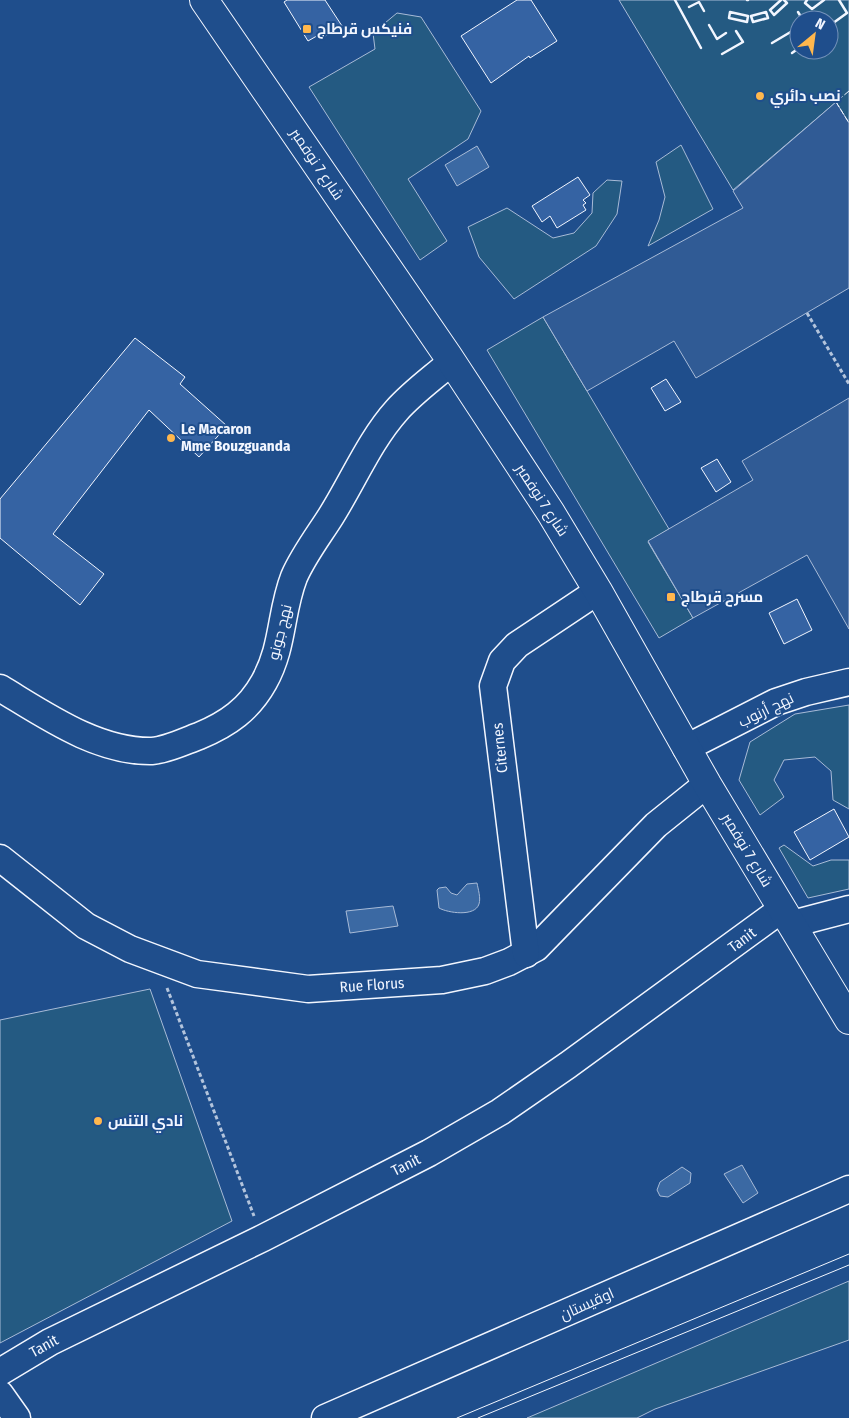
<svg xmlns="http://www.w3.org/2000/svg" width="849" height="1418" viewBox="0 0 849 1418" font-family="'Fira Sans Condensed',Cairo,sans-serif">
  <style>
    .green { fill: #245a82; stroke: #a8bbd7; fill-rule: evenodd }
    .parking { fill: #305b95; stroke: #a8bbd7 }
    .water { fill: #3b69a3; stroke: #a8bbd7 }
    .building { fill: #3563a3; stroke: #f2f6ff }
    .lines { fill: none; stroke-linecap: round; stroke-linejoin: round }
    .minor-casing { stroke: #f2f6ff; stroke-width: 29 }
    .major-casing { stroke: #f2f6ff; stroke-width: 30 }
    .path { stroke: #b3c4dc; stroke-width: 3; stroke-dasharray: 4 2.5; stroke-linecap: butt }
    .minor { stroke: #1f4e8c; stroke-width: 26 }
    .major { stroke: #1f4e8c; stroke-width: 28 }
    .tram { stroke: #f2f6ff; stroke-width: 1 }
    .fence { stroke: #f2f6ff; stroke-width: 1; stroke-dasharray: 6 2.5; stroke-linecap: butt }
    .wall { stroke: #f2f6ff; stroke-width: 2.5 }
    .poi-dot { fill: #ffb74d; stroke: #1f4e8c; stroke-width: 2 }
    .labels { text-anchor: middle; stroke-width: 4; stroke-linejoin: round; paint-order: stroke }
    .poi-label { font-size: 15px; font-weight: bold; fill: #f2f6ff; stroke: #1f4e8c; text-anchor: start }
    .street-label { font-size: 15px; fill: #f2f6ff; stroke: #1f4e8c }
  </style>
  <rect width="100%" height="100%" fill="#1f4e8c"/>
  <g class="green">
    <path d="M619,0H849V123L836,102L733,190ZM799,20H829V50H799Z"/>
    <path d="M397,13L421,17L481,111L468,139L408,179L447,241L420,260L309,87L375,49L373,33Z"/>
    <path d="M681,145L713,209L648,246L659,220L665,197L656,162Z"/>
    <path d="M607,180L622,181L617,214L596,246L514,299L479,257L468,227L507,208L553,238L574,233L592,213L593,193Z"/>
    <path d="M543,317L669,529L648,542L693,618L659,638L487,350Z"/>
    <path d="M849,705V809L833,800L831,771L815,757L784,760L774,780L784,797L760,815L739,780L750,742L795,714Z"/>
    <path d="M784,845L813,866L831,860H849V889L808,898L779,848Z"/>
    <path d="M150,989L232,1221L0,1343V1020Z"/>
    <path d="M849,1281V1340L655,1409L637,1418H527Z"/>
  </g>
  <g class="parking">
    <path d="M836,102L849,123V288L696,378L674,341L587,391L543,317L743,208L733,191Z"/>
    <path d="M849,398V629L807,555L693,618L648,541L753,480L742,461Z"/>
  </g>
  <g class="water">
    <path d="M477,146L489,167L457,186L445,165Z"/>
    <path d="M477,883C478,889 481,898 479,904C475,917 448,913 439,908L437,890L439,888L446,887L451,893L457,895L467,884Z"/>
    <path d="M393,906L398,926L350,933L346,911Z"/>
    <path d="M742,1165L758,1193L743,1203L724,1174Z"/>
    <path d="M682,1167L691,1173L690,1183L668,1197L660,1196L657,1190L660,1182Z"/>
  </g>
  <g class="building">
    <path d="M287,0H325L342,26L324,37L322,33L308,41L284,2Z"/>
    <path d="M517,0H531L557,41L530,58L529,56L491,83L461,36Z"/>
    <path d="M578,177L590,195L583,200L586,203L583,205L586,210L557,228L550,216L542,222L532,206Z"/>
    <path d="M135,338L185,377L180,384L227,426L199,457L149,410L53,534L104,574L80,605L0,538V499Z"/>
    <path d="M666,379L681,402L665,411L651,388Z"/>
    <path d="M717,459L731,482L716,492L701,468Z"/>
    <path d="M797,599L812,630L784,644L769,613Z"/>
    <path d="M834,809L849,837L810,860L794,832Z"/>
  </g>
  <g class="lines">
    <defs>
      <g id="minor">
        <path d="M0,688C45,715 97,752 152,751C167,750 185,741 199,736C228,724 249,709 264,682C284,646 280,613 294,577C303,556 319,535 331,516C353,481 370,440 397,410C413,392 433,378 451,362"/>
        <path d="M686,748L776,702L806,692L849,682"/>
        <path d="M0,858L86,926L130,949L197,974L308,989L442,980L485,971L509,962L536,948L656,825L707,784"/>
        <path d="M792,924L849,909"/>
        <path d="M526,954L493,686L502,661L517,645L598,591"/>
        <path d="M0,1372L50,1342L263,1238L429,1153L500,1112L568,1065L782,909"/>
        <path d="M0,1394L17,1418"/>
        <path d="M325,1418L849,1189"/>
      </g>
      <path id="major" d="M204,0L448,356L551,513L598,591L707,784L849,1020"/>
    </defs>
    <use href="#minor" class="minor-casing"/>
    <use href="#major" class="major-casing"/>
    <g class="path">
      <path d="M807,313L849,384"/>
      <path d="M167,988L254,1216"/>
    </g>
    <use href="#minor" class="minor"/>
    <use href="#major" class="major"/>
    <g class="tram">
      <path d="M457,1418L849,1254"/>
      <path d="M478,1418L849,1265"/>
    </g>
    <path class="fence" d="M849,91L836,102L849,123"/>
    <g class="wall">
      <path d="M675,0L701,48"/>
      <path d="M747,0H748"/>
      <path d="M781,0L770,10L774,15L787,3L784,0"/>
      <path d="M807,0L805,3L812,9L824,0"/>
      <path d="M689,7L699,2L704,11"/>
      <path d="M730,12L748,16L747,22L729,18Z"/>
      <path d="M766,12L768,18L753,22L751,16Z"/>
      <path d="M798,12L803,20"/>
      <path d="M709,25L717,39L726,33"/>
      <path d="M829,26L847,13L839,0"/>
      <path d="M772,43L799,27"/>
      <path d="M792,53L799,48"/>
      <path d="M722,54L743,42L736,31"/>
    </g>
  </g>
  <g class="poi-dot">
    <rect x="302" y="24" width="10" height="10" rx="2.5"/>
    <circle cx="760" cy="96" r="5"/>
    <circle cx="171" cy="438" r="5"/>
    <rect x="666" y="592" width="10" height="10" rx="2.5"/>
    <circle cx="98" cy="1121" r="5"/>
  </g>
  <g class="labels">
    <g class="poi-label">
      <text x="317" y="34">فنيكس قرطاج</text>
      <text x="770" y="101">نصب دائري</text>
      <text x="181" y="434">Le Macaron<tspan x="181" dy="17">Mme Bouzguanda</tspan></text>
      <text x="681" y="602">مسرح قرطاج</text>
      <text x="108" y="1126">نادي التنس</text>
    </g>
    <g class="street-label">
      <text transform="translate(317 164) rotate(56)" y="5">شارع 7 نوفمبر</text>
      <text transform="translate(542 500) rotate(57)" y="5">شارع 7 نوفمبر</text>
      <text transform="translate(280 632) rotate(-76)" y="5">نهج جونو</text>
      <text transform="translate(766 710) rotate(-26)" y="5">نهج أرنوب</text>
      <text transform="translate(500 748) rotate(-96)" y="5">Citernes</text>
      <text transform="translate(747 850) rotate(59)" y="5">شارع 7 نوفمبر</text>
      <text transform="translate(742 940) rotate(-37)" y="5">Tanit</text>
      <text transform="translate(372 985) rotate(-4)" y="5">Rue Florus</text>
      <text transform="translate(406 1165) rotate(-27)" y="5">Tanit</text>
      <text transform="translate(587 1304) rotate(-24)" y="5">اوقيستان</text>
      <text transform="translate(44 1346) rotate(-29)" y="5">Tanit</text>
    </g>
  </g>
  <g transform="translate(814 35) rotate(29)"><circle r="24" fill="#1f4e8c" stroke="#7391ba"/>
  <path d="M0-4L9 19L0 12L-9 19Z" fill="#ffb74d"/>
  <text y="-8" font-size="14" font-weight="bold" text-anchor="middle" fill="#f2f6ff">N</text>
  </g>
</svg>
